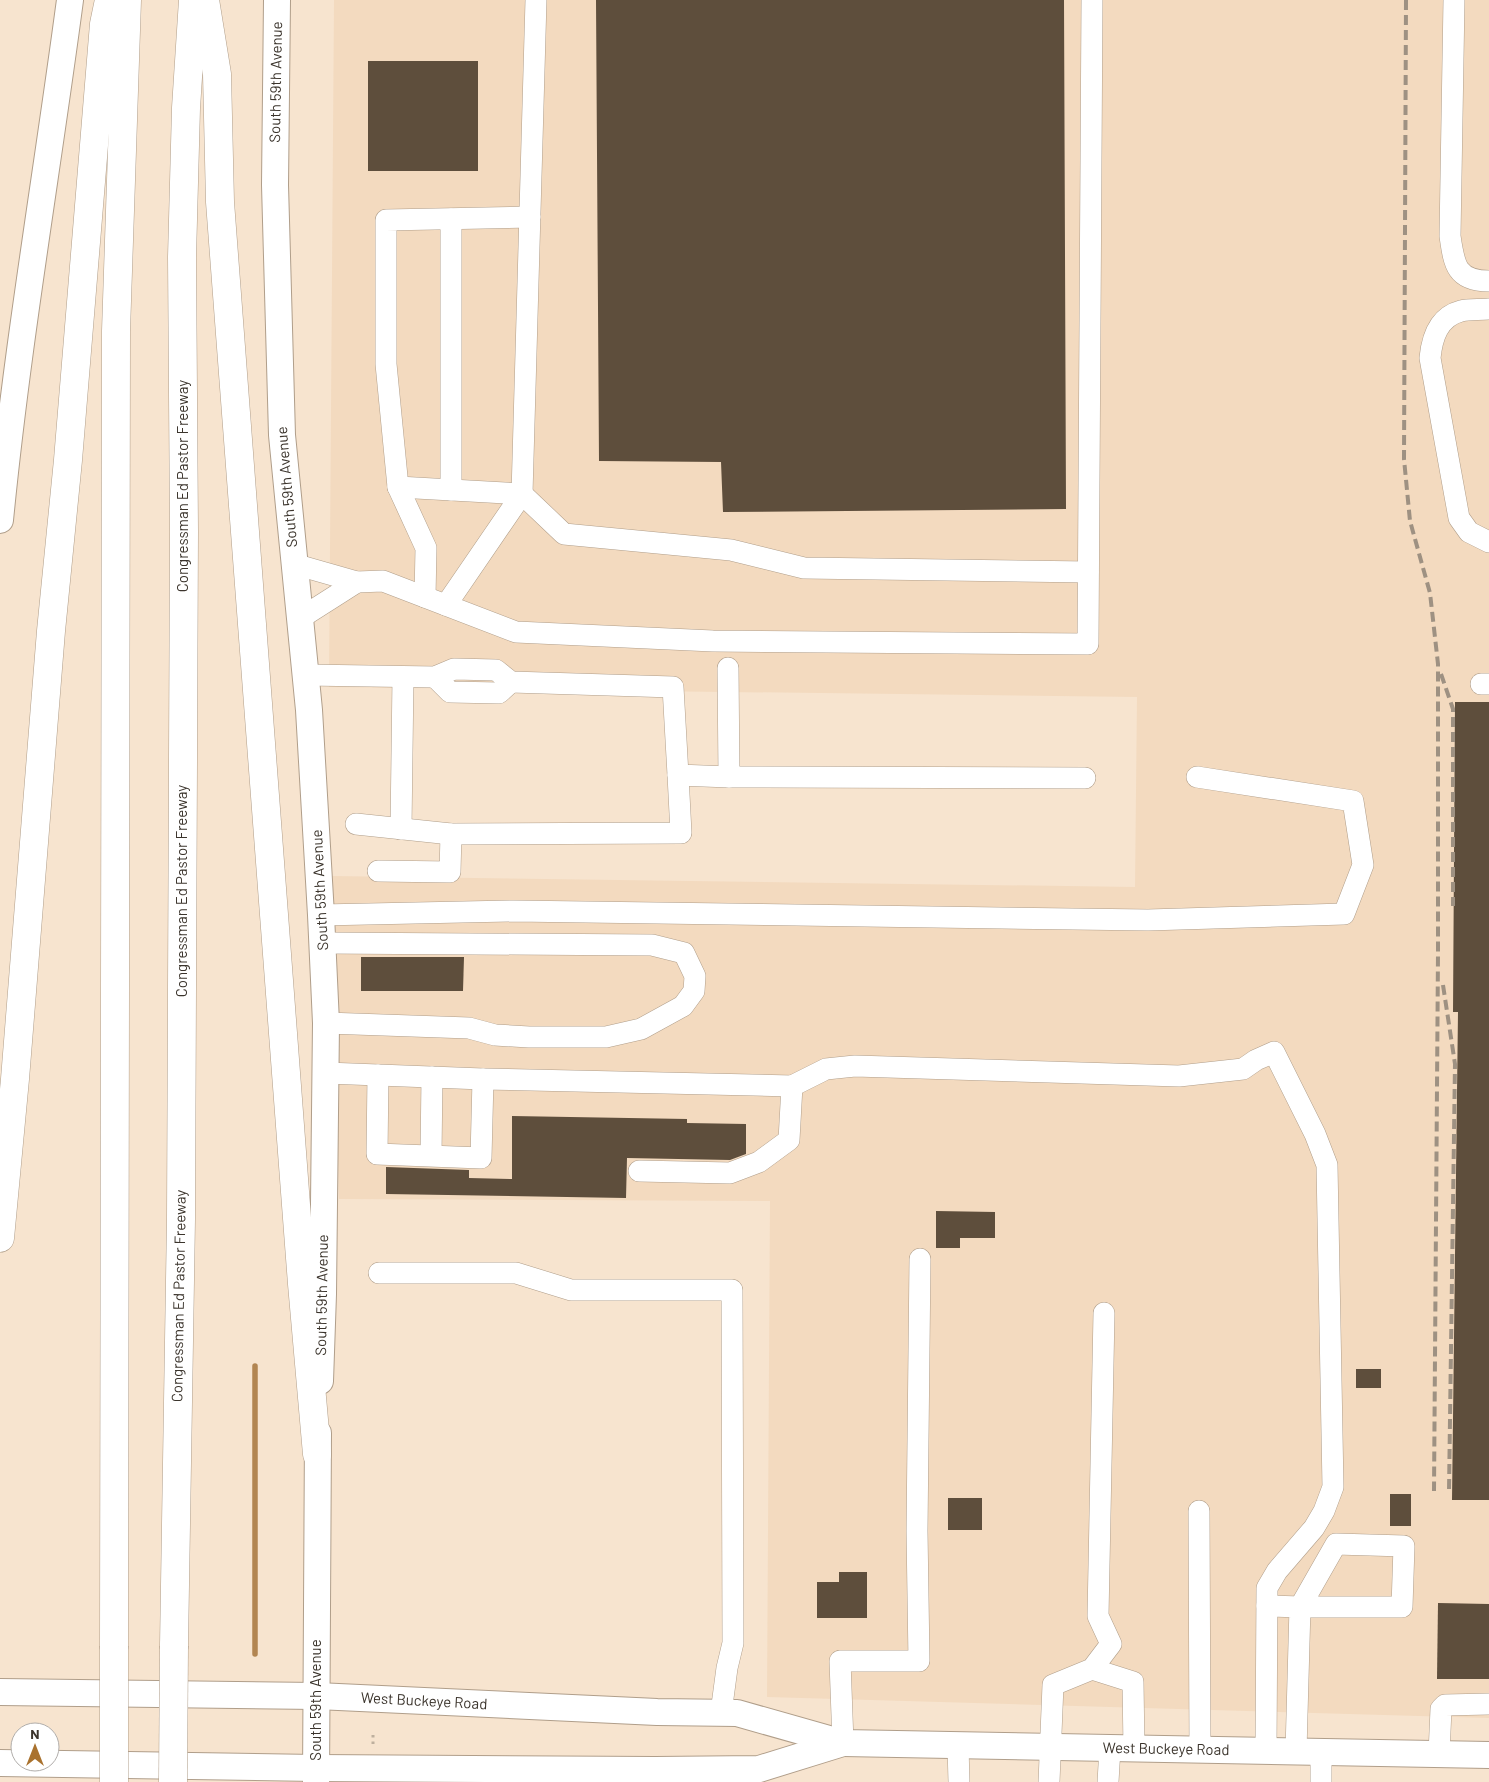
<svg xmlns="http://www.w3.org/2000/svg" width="1489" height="1782" viewBox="0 0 1489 1782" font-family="Barlow,sans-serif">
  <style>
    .built { fill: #f3dabf }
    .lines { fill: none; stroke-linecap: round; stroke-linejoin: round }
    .stream { stroke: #b28551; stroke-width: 5.5 }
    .building { fill: #5e4e3c }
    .minor-casing { stroke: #b09e8a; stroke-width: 22 }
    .major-casing { stroke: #b09e8a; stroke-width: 28 }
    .highway-casing { stroke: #b09e8a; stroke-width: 29 }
    .path { stroke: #beaf9e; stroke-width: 3; stroke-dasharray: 2.5 4; stroke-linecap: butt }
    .minor { stroke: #fff; stroke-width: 21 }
    .major { stroke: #fff; stroke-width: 26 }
    .highway { stroke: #fff; stroke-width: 28 }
    .rail { stroke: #9e9182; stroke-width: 4; stroke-dasharray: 10 5; stroke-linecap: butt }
    .highway-bridge-casing { stroke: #b09e8a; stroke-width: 29; stroke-linecap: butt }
    .highway-bridge { stroke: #fff; stroke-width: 28 }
    .labels { text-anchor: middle; stroke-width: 5; stroke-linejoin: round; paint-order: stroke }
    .street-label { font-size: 15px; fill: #3b342c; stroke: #fff }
  </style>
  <rect width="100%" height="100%" fill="#f7e4cf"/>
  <path class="built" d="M334,0H1489V1718L767,1697L770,1201L339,1199L331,876L1135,887L1137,697L329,687Z"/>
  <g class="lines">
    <path class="stream" d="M255,1366V1654"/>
  </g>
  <g class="building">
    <path d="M596,0H1064L1066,509L723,512L721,462L599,461Z"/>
    <rect x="368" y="61" width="110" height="110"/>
    <path d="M1455,702H1489V1500H1452L1458,1012H1453Z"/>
    <path d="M361,957H464L463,991H361Z"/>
    <path d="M512,1116L687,1119V1123L746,1124V1154L730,1160L627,1158L626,1198L386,1194V1167L469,1170V1178L512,1179Z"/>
    <path d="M936,1211L995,1212V1238H960V1248H936Z"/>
    <rect x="1356" y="1369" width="25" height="19"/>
    <rect x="1390" y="1494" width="21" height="32"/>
    <rect x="948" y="1498" width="34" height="32"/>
    <path d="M839,1572H867V1618H817V1582H839Z"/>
    <path d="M1438,1603L1489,1604V1679H1437Z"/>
  </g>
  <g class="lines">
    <defs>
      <g id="minor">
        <path d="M1454,0L1450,236C1454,264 1456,281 1489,281"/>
        <path d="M451,219V490"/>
        <path d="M1489,309C1480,310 1469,309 1461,311C1438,317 1432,338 1430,358L1459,518L1469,532L1489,542"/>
        <path d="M398,487L522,494L564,534L731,550L804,568L1088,572"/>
        <path d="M294,564L357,582L383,581L516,632L713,641L1088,644L1092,0"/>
        <path d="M425,597L426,548L398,487L386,364V220L530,217"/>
        <path d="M446,605L522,494L536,0"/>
        <path d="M299,619L357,582"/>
        <path d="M728,668L729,777"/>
        <path d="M305,675L435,677L454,669L496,670L511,682L673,687L678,775L729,777L1085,778"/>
        <path d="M435,677L450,692L499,693L511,682"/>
        <path d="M1481,684H1489"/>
        <path d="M356,824L451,834L681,833L678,775"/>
        <path d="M401,829L403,677"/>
        <path d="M378,871L450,872L451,834"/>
        <path d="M321,915L514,911L1148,920L1344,914L1363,865L1353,801L1197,777"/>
        <path d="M323,943L652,945L684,953L695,976L694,991L683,1006L641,1029L606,1037H529L495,1035L469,1028L326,1023"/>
        <path d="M326,1073L483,1079L792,1086L789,1140L759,1162L730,1173L639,1171"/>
        <path d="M378,1075L377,1154L481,1158L483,1079"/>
        <path d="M792,1086L826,1069L855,1066L1179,1076L1243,1069L1256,1060L1274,1052L1315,1134L1327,1165L1333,1487L1324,1511L1314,1528L1277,1571L1267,1588L1266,1751"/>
        <path d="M431,1155L432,1077"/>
        <path d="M379,1273H516L571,1290H732L733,1643L727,1668L721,1713"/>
        <path d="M1199,1511L1200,1750"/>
        <path d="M1267,1606L1300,1607H1402L1404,1546L1336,1544L1300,1607L1296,1751"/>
        <path d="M1092,1669L1133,1682L1134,1749"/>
        <path d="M843,1743L840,1661H919L917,1531L920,1259"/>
        <path d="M958,1746L959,1782"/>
        <path d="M1439,1754L1441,1709L1445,1705L1489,1704"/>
        <path d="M1049,1782L1053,1685L1092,1669L1111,1644L1098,1616L1104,1313"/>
        <path d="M1108,1782L1110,1748"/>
        <path d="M1321,1782V1752"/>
      </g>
      <g id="major">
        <path d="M277,0L275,185L282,435L309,710L321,915L326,1023L323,1294L320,1381"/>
        <path d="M0,520C17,346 47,173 70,0"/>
        <path d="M0,1692L317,1696L657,1712L737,1713L843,1743L1489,1755"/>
        <path d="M0,1763L316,1768L655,1770L759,1769L843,1743"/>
        <path d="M316,1782L318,1433"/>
      </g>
      <g id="highway">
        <path d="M205,0L217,74L220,202L302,1284L317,1454"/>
        <path d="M0,1238L15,1079L51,631L68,460L104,24L109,0"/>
        <path d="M114,1646L116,331L127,0"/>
        <path d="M174,1646L181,1219L184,531L182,257L186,108L193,0"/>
      </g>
    </defs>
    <use href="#minor" class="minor-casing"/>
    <use href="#major" class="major-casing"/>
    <use href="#highway" class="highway-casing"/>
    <path class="path" d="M373,1735V1747"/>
    <use href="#minor" class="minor"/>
    <use href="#major" class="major"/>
    <use href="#highway" class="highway"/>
    <g class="rail">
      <path d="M1406,0L1404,459L1410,521L1430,593L1438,664V953L1434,1491"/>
      <path d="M1441,674L1453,709V906"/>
      <path d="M1443,985L1455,1064L1449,1491"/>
    </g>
    <defs>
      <g id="highway-bridge">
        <path d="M114,1646V1782"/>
        <path d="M173,1782L174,1646"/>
      </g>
    </defs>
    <use href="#highway-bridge" class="highway-bridge-casing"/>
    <use href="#highway-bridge" class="highway-bridge"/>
  </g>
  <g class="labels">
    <g class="street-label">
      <text transform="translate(276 82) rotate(-89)" y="5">South 59th Avenue</text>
      <text transform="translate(183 486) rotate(-90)" y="5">Congressman Ed Pastor Freeway</text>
      <text transform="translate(287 487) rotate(-95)" y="5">South 59th Avenue</text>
      <text transform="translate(320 890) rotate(-93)" y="5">South 59th Avenue</text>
      <text transform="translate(182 891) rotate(-90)" y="5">Congressman Ed Pastor Freeway</text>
      <text transform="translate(322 1295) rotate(-89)" y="5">South 59th Avenue</text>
      <text transform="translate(179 1296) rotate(-89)" y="5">Congressman Ed Pastor Freeway</text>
      <text transform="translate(316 1700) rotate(-90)" y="5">South 59th Avenue</text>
      <text transform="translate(424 1701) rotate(3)" y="5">West Buckeye Road</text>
      <text transform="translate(1166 1749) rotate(1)" y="5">West Buckeye Road</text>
    </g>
  </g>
  <g transform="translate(35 1747)"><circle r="24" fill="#ffffff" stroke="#b1aeab"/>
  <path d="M0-4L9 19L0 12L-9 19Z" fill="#a9722e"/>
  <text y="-8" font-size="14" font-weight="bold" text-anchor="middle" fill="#3b342c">N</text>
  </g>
</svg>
